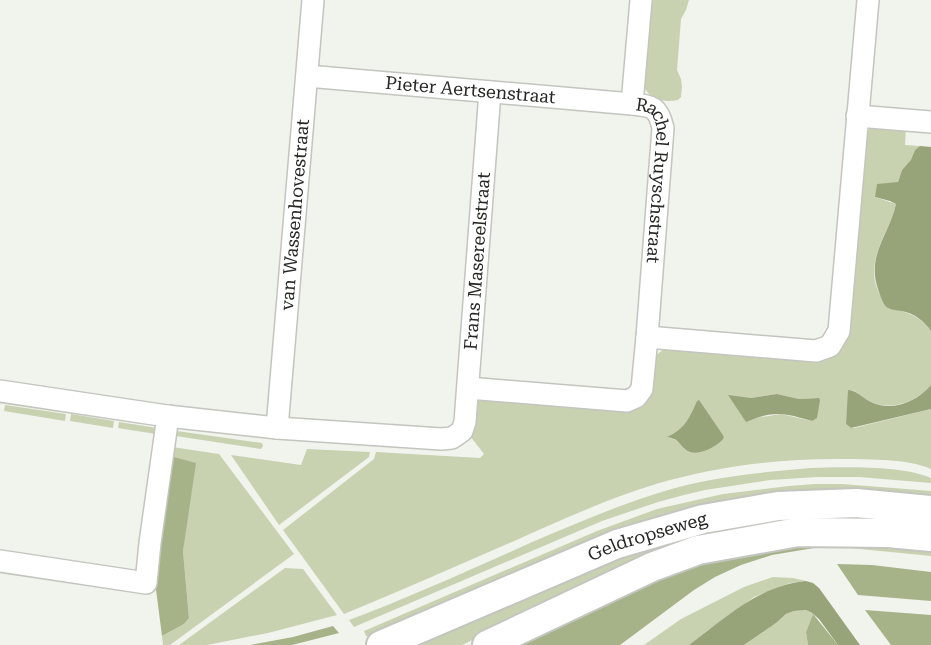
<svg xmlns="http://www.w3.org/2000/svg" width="931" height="645" viewBox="0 0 931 645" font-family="'Roboto Serif',serif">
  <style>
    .green { fill: #c8d2b1; fill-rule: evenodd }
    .forest { fill: #a6b389 }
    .water { fill: #97a47a }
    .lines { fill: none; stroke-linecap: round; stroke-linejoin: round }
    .street-casing { stroke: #c3c5bf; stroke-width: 24 }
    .secondary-casing { stroke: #c3c5bf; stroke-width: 32 }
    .street { stroke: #fff; stroke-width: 21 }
    .secondary { stroke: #fff; stroke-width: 28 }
    .labels { text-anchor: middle; stroke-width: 4.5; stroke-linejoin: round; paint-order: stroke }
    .street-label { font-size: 18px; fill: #262725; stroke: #fff }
  </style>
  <rect width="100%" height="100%" fill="#f1f3ed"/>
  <g class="green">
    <path d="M649,0H689L686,10L681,19L677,70L681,79L682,87L681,97L678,100C661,103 647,99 642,81Z"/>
    <path d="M906,126L905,145L920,146L915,150L912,160L902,170L898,182L875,197L896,204C890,233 863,260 879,293C882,298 886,303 889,308C907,312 921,316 931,331V385C917,402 890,412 869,401C862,397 857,390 849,390L846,424L851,428H854L931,409V469C905,458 873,460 845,459C782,458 717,466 656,484C607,499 559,521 512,542C456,566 401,591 344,614L283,530L374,459L376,452L480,458L484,454L470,436L475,404L480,400L486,397L624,408L656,355L666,348L838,352L844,344L847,336L865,133L872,127ZM777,394L799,399L817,398L812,421L781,414L755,418L738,397L751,398ZM698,400L723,435L724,438C709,450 703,453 685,449L680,442L668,437C686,427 690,418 698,400Z"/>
    <path d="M5,405L66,414L65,421L4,411Z"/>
    <path d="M71,414L114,421L113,428L70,421Z"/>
    <path d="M119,422L157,428L156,434L118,428Z"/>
    <path d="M177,431L262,443L263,446L261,449L176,436Z"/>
    <path d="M172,447L219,454L294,554L170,645H163L162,636L184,624L189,618L183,551L184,537L170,456Z"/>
    <path d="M307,449L370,452L369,457L279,525L231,455L301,465Z"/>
    <path d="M810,468C843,467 901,465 931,478V483L859,477H817L770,480L705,490L684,495L658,502L602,521L354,627L349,620C410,597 470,570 530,543C577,523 625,502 675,488C719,476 765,472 810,468Z"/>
    <path d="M815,484H842L931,491V498L739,499L705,504L676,511L635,523L600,537L371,637L366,636L364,631L597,531L657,509L723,494L789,486Z"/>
    <path d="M846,514L883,520L825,521L510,622L462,645H414L659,541L757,521Z"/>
    <path d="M862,543L931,548V556L840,547Z"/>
    <path d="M285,568L303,569L337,615L268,633L207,645H179Z"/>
    <path d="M773,577L793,578L806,581L790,583L754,597L689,645H644L681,619L744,587Z"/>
    <path d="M806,610L813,614L806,632L808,645H744L776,623L786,614L794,611Z"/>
  </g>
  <g class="forest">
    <path d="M170,456L196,463L183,551L189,618L184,624L162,636L154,574Z"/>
    <path d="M814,545V548L772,555L741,565L715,577L694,590L620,645H514L668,574L701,564L737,556L777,549Z"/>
    <path d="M837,564L872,565L931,572V601L858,595Z"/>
    <path d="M865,610L931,615V645H891Z"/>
    <path d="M813,614L838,645H808L806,632Z"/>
    <path d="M333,626L339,633L292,645H250L293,637Z"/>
  </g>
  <g class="water">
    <path d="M920,146L931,147V331C924,321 914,313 901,311C897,310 892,310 888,308C883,305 881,297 879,292C865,256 889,236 896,204L890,201L875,197L877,184L898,182L902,170L911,160L915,150Z"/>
    <path d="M931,385V409L851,428L846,424L848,390C856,390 862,397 869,401C890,413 917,402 931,385Z"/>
    <path d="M777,394L799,399L819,398L820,400L817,418L812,421C804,419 796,416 788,415C774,412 759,416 746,422L728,395L751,398Z"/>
    <path d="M699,400L723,435L724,438C718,446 698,457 688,451C678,445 682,440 667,437C685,429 690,417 697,401Z"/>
    <path d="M806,581L813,583L819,588L860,645H838L819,619L812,613L806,610L794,611L786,614L776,623L744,645H689C727,617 758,586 806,581Z"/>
  </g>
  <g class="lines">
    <defs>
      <g id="street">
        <path id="s1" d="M641,0L632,104C653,106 658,107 663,128L647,337"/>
        <path id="s2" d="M307,76L632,104"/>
        <path d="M857,116L931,122"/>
        <path d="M468,388L627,401L636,397L642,389L647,337L816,351L830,346L839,331L868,0"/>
        <path id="s3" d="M0,391L167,416L277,428L441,439L452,438L462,431L465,422L490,92"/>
        <path id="s4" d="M277,428L313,0"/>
        <path d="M0,561L146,583L150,543L168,416"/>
      </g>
      <g id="secondary">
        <path id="s5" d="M381,645L617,544L703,519L778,506L856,503L931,510"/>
        <path d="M487,645L652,567L698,550L798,532L888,533L931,537"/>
      </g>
    </defs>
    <use href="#street" class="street-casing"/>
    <use href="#secondary" class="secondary-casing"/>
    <use href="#street" class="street"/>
    <use href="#secondary" class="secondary"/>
  </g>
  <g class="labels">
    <g class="street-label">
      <text dy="6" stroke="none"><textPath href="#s2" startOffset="164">Pieter Aertsenstraat</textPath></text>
      <text dy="6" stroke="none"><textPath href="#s1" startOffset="196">Rachel Ruyschstraat</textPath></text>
      <text dy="6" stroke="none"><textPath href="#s4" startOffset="214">van Wassenhovestraat</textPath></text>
      <text dy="6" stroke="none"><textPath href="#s3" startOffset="638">Frans Masereelstraat</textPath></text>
      <text dy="6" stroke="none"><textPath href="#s5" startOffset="288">Geldropseweg</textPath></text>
    </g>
  </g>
</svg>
